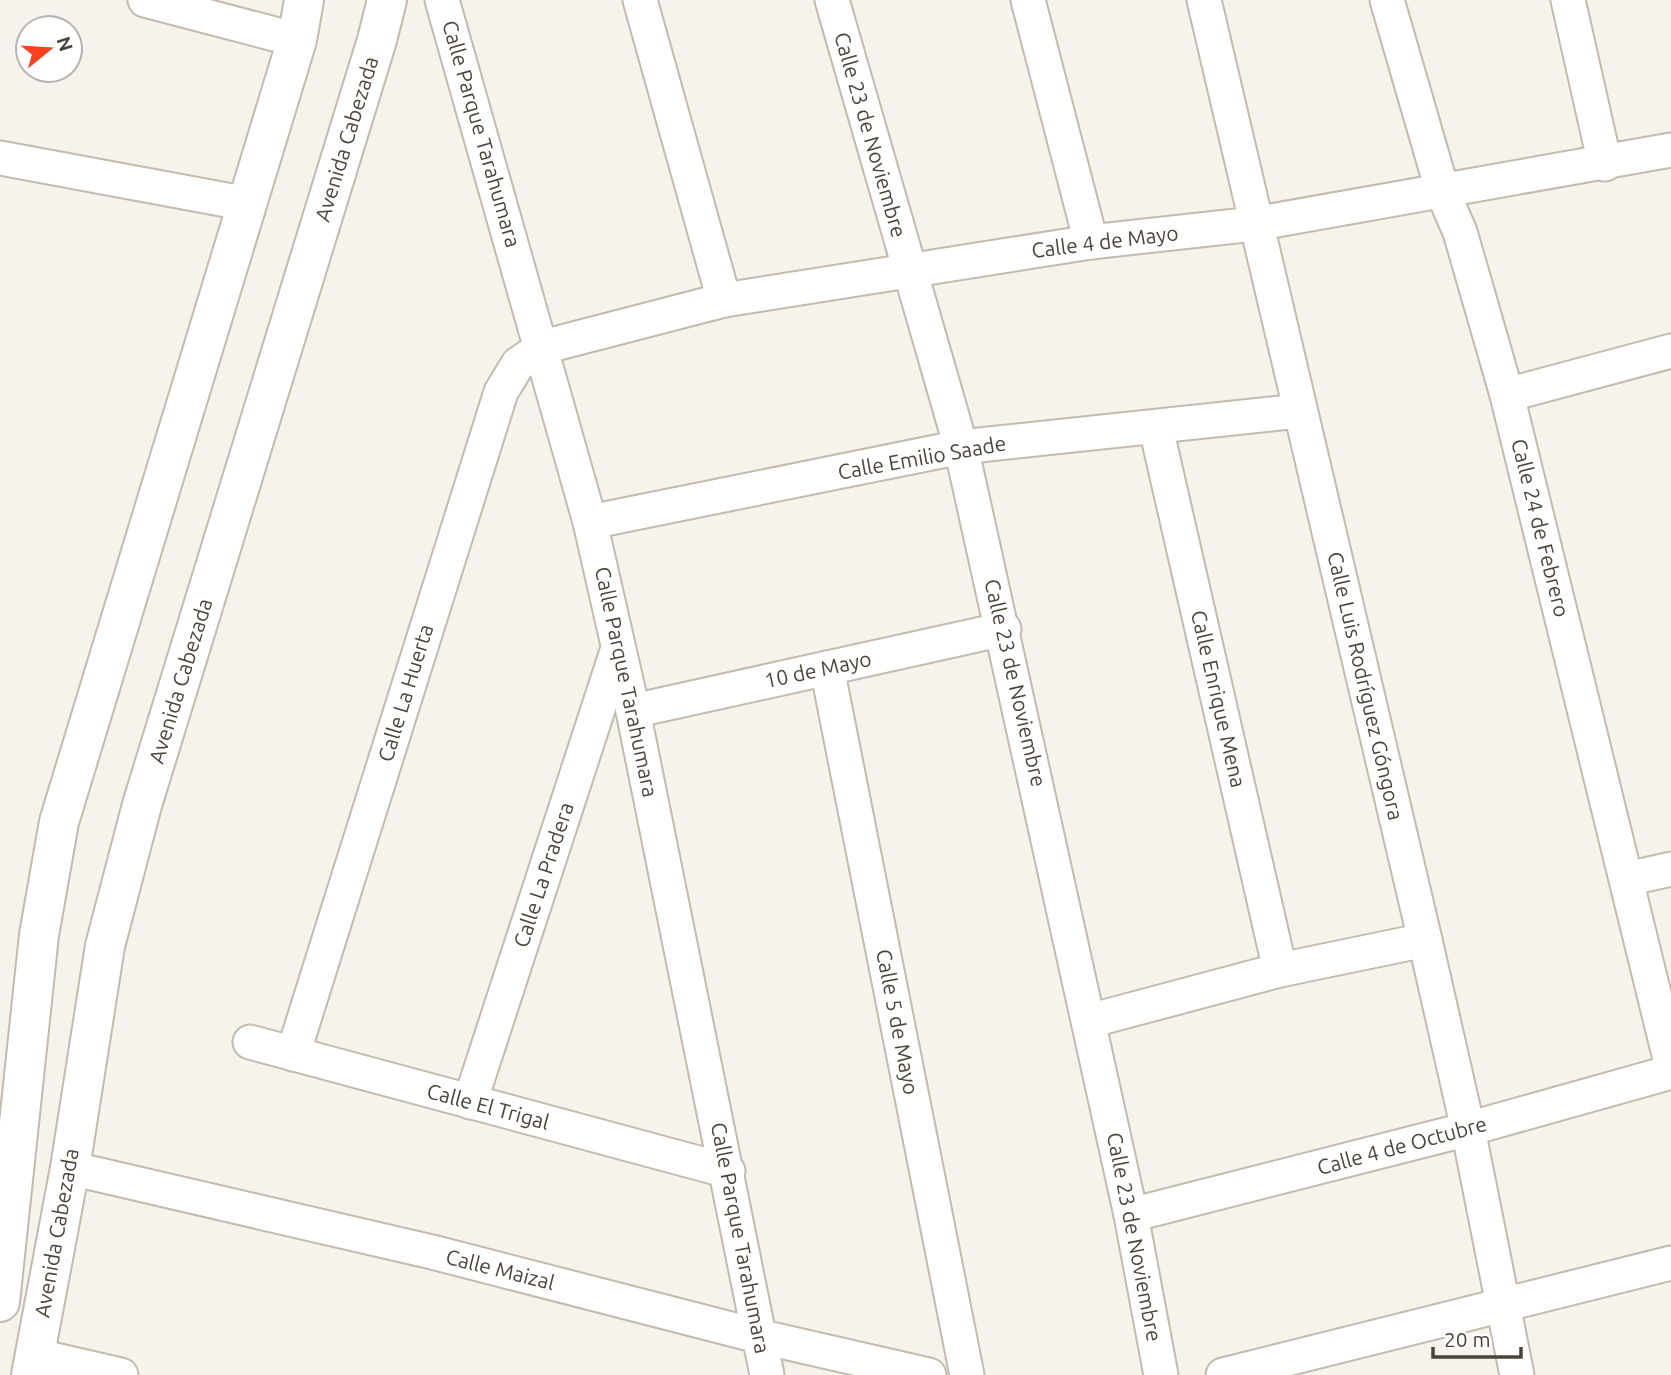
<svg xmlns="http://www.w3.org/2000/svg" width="1671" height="1375" viewBox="0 0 1671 1375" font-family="Ubuntu,sans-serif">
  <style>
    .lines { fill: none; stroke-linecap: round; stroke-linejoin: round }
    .minor-casing { stroke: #c2bbae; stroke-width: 37 }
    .tertiary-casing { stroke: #c2bbae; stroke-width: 42 }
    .minor { stroke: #fff; stroke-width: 33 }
    .tertiary { stroke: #fff; stroke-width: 38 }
    .labels { text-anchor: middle; stroke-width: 5; stroke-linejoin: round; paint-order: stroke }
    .street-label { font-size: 21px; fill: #4b4439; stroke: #fff }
  </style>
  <rect width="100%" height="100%" fill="#f6f3ec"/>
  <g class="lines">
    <defs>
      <g id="minor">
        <path d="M145,0L297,40"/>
        <path d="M442,0L590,522L633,711L767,1375"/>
        <path d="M640,0L724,300"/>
        <path d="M832,0L961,447L1131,1215L1161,1375"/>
        <path d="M1028,0L1091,242"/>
        <path d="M1204,0L1425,940L1468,1129L1517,1375"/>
        <path d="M1387,0L1443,193L1460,232L1507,395L1671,1063"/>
        <path d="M1568,0L1605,164"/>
        <path d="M0,158L248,204"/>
        <path d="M1507,395L1671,351"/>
        <path d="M1156,428L1280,970"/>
        <path d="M590,522L961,447L1299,411"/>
        <path d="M827,668L967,1375"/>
        <path d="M633,711L1004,629"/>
        <path d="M1627,879L1671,869"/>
        <path d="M1089,1021L1280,970L1425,940"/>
        <path d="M250,1042L728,1171"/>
        <path d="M293,1054L501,392L518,364L543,347L724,300L1091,242L1254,224L1671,150"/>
        <path d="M470,1102L618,648"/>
        <path d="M70,1168L432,1252L758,1336L929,1375"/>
        <path d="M1131,1215L1468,1129L1671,1072"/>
        <path d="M34,1355L121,1375"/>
        <path d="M1223,1375L1671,1263"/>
      </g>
      <g id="tertiary">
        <path d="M0,1302L39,935L59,822L297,40L304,0"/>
        <path d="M31,1375L70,1168L105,946L142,805L377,40L387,0"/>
      </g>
    </defs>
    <use href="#minor" class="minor-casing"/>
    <use href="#tertiary" class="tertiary-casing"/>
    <use href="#minor" class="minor"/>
    <use href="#tertiary" class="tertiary"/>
  </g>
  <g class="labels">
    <g class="street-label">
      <text transform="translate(481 134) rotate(74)" y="7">Calle Parque Tarahumara</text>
      <text transform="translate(870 135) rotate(74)" y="7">Calle 23 de Noviembre</text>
      <text transform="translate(347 139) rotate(-73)" y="7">Avenida Cabezada</text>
      <text transform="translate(1105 242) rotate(-7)" y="7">Calle 4 de Mayo</text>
      <text transform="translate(922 458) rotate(-10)" y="7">Calle Emilio Saade</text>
      <text transform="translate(1540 528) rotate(76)" y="7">Calle 24 de Febrero</text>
      <text transform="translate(818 670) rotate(-12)" y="7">10 de Mayo</text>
      <text transform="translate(181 681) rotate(-73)" y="7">Avenida Cabezada</text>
      <text transform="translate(626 682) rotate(78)" y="7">Calle Parque Tarahumara</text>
      <text transform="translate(1015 683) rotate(77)" y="7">Calle 23 de Noviembre</text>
      <text transform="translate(1365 686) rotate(77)" y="7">Calle Luis Rodríguez Góngora</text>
      <text transform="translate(406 693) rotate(-73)" y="7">Calle La Huerta</text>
      <text transform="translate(1218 699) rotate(77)" y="7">Calle Enrique Mena</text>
      <text transform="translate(544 875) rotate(-72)" y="7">Calle La Pradera</text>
      <text transform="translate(897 1022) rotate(79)" y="7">Calle 5 de Mayo</text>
      <text transform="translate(488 1107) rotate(15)" y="7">Calle El Trigal</text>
      <text transform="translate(1402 1146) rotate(-15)" y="7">Calle 4 de Octubre</text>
      <text transform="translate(57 1233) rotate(-80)" y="7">Avenida Cabezada</text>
      <text transform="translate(1134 1237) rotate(79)" y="7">Calle 23 de Noviembre</text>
      <text transform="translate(740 1238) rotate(79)" y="7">Calle Parque Tarahumara</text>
      <text transform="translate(500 1270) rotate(14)" y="7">Calle Maizal</text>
    </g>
  </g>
  <g transform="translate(49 49) rotate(72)"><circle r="33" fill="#ffffff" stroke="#b7b4b0" stroke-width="2"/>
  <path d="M0-5L12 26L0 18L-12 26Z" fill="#fc3f1d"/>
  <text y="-10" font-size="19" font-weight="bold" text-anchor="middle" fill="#4b4439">N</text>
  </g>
  <path d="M1433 1347v10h88v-10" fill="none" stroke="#4b4439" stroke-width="3.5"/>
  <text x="1444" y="1347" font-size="21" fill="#4b4439" stroke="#ffffff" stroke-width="5" paint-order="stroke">20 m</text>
</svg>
